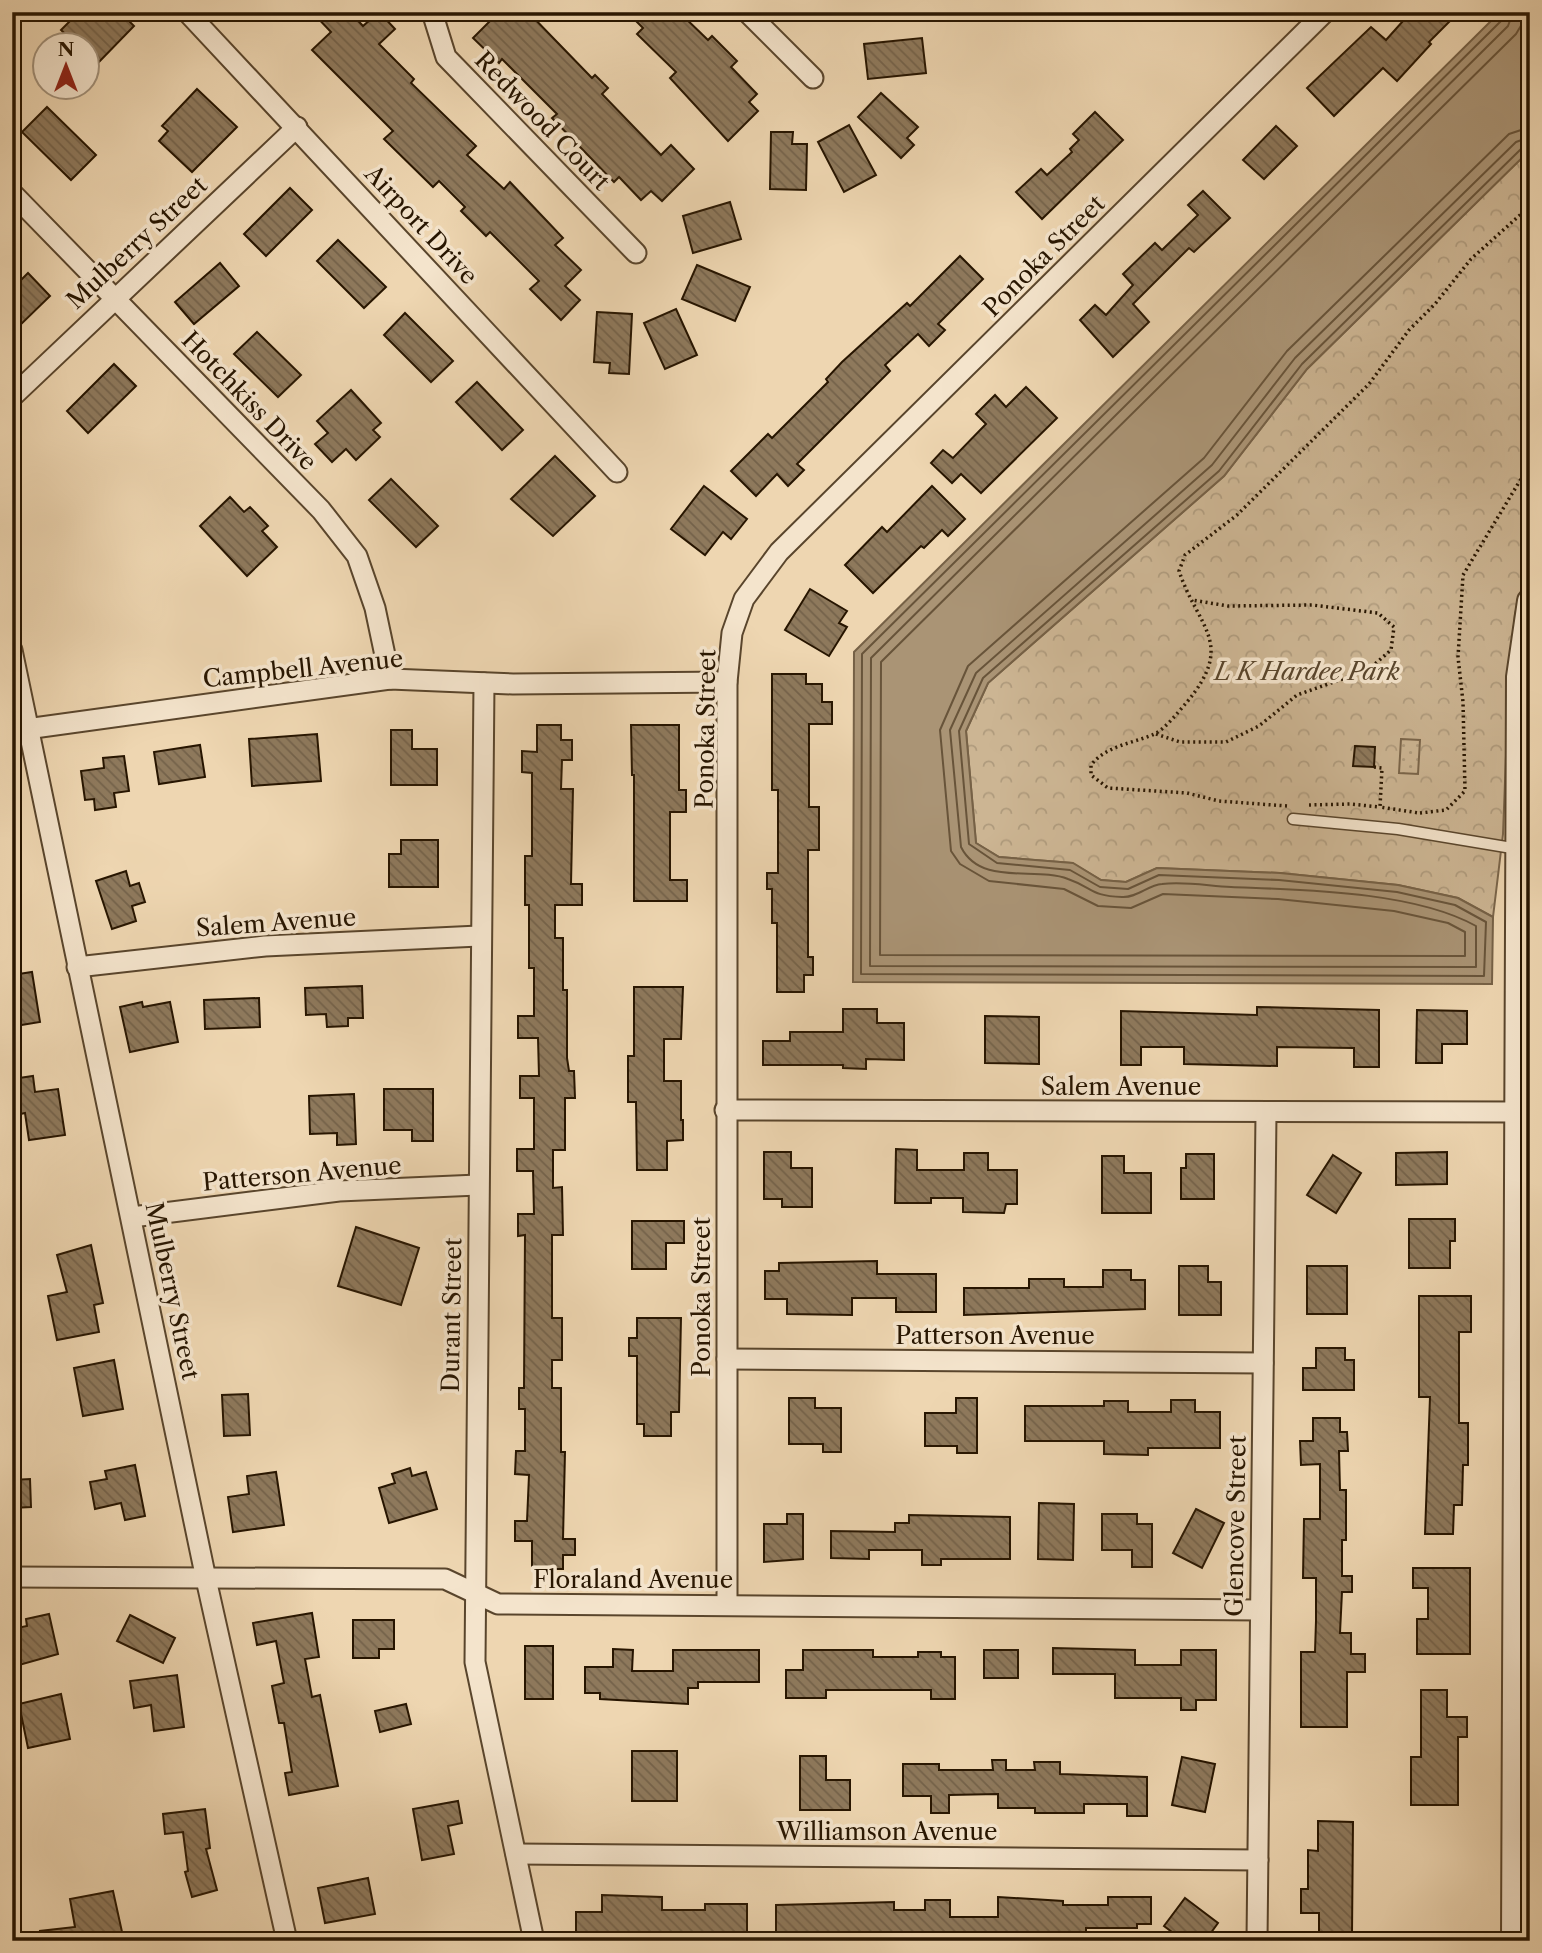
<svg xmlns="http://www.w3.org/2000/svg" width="1542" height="1953" viewBox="0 0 1542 1953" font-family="'Libre Caslon Text',serif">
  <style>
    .forest { fill: url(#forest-crowns); stroke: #7a654a; stroke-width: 2 }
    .garden { fill: url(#garden-dots); stroke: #7a654a; stroke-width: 2 }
    .water { fill: #aa9475; stroke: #766146; stroke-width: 2 }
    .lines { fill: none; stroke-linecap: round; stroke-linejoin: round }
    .shore { stroke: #68543a; stroke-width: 2 }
    .building { fill: url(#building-back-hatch); stroke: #271500; stroke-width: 2 }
    .service-casing { stroke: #59452c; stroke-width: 13 }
    .minor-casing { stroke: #59452c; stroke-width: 23 }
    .tertiary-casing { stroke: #59452c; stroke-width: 28 }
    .path { stroke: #271500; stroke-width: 3.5; stroke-dasharray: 2 3.5; stroke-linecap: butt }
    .service { stroke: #f4e4cc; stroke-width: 10 }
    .minor { stroke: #f4e4cc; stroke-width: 19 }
    .tertiary { stroke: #f4e4cc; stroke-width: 24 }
    .labels { text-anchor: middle; stroke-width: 7; stroke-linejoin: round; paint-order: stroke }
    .street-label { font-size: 24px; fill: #271500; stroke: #f4e4cc }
    .park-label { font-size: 24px; font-style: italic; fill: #59452c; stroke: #f4e4cc }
  </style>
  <defs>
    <pattern id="forest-crowns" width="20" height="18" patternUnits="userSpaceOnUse" patternTransform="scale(1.75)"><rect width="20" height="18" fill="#ccb593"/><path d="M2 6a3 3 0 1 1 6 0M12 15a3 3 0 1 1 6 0" fill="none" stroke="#af9b7d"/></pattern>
    <pattern id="garden-dots" width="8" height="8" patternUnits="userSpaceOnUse" patternTransform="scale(1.75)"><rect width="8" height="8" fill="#ccb593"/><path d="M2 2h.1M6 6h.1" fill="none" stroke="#af9b7d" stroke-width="1.8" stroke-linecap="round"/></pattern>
    <pattern id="building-back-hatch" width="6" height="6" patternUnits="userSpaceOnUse" patternTransform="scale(1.75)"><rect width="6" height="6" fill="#8e795c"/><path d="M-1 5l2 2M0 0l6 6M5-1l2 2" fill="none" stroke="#74624a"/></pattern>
  </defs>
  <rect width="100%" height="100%" fill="#eed6b1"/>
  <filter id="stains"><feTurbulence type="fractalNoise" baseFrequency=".00286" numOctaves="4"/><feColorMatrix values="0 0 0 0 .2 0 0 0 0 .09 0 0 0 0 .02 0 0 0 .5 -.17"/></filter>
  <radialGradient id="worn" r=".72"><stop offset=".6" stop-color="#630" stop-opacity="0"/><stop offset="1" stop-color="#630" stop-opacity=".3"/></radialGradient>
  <path class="forest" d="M1530,150V558L1515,614L1509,677L1503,834L1493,917L1458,898L1398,885L1280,873L1157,868L1126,882L1101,880L1072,863L999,857L976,843L966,731L988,683L1224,476L1307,369Z"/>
  <path class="garden" d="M1401,739L1420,740L1418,774L1399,773Z"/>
  <path class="water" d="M1500,12H1530V150L1307,369L1224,476L988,683L966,731L976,843L999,857L1073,863L1101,880L1126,882L1157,868L1280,873L1398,885L1458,898L1493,917L1492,984L853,982L854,652Z"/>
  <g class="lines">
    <g class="shore">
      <path d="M1505,12L1502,20L862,654L861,974L1484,976L1486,922L1455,905L1397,892L1279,880L1159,875L1128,889L1100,887L1070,870L997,863L969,844L959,731L983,678L1219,471L1302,364L1522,148L1530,146"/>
      <path d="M1513,12L1508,26L871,658L870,966L1476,967V926C1413,891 1304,890 1231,887C1209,886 1184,881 1162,884C1148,885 1137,898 1122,897C1090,896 1094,888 1068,879C1036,866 981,887 961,847L950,730L976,673L1212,465L1295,358L1516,142L1530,137"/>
      <path d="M1524,12L1522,24L1516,34L881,662L880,955L1465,956V932L1448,923L1394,911L1278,899L1163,894L1131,908L1098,906L1064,889L989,881L960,864L951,851L940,730L968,666L1204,458L1287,351L1509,134L1530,127"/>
    </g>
  </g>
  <g class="building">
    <path d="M79,12H120L134,26L96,65L88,56V46H77L61,30Z"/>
    <path d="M312,12H350L363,26L379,12L395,29L379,44L414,79L411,83L476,146L467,155L504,189L510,182L563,238L555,245L581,270L565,286L580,300L561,320L530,289L539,281L490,232L486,236L461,211L465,207L439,181L433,187L384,139L393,131L312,50L331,32Z"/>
    <path d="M499,12H528L592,78L595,75L608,88L602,94L661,155L671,145L694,169L662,201L651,191L641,200L619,177L614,182L552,118L557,114L502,59L499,63L473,38Z"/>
    <path d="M627,12H679L708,40L712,36L737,61L731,67L757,94L749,102L758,111L728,141L670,78L676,72L637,34L643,28Z"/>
    <path d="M1411,12H1459L1429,42L1431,44L1397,81L1383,68L1334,116L1307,88L1371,27L1386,40Z"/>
    <path d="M922,38L926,73L868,79L864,44Z"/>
    <path d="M197,89L237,127L192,172L159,141L168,131L162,126Z"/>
    <path d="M881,93L918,127L907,138L914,145L901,158L858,117Z"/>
    <path d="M47,107L96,155L71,180L22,132Z"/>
    <path d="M1095,112L1123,140L1042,219L1016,192L1041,169L1047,175L1072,152L1070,149L1079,140L1073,134Z"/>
    <path d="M849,125L876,175L844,192L818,142Z"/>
    <path d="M1276,126L1297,146L1264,179L1243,160Z"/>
    <path d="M771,132H793L792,144H807L806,190L770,189Z"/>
    <path d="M290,188L312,210L266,256L244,234Z"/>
    <path d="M1203,191L1230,218L1194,252L1189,248L1133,304L1149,322L1113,357L1080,320L1095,305L1106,315L1133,285L1123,274L1155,243L1162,250L1198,215L1188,205Z"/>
    <path d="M730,202L741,239L693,253L683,216Z"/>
    <path d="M338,240L386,287L364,308L317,261Z"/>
    <path d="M960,256L983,279L938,324L945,330L929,346L918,334L885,365L890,371L797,464L804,470L788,486L777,474L756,496L731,471L768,434L772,438L828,382L826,379L842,362L907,303L910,306Z"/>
    <path d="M220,263L239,286L194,324L175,302Z"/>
    <path d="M697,265L750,287L735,321L682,299Z"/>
    <path d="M28,273L50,296L12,333V289Z"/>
    <path d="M676,309L697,355L665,369L644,323Z"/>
    <path d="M597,312L632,314L629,374L609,373L610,363L594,362Z"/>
    <path d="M405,313L453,361L431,382L384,335Z"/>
    <path d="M257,332L301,375L278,397L234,354Z"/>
    <path d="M114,364L136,386L88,433L67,411Z"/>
    <path d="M477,382L523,430L502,450L456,402Z"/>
    <path d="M1026,387L1057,418L981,493L961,474L952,483L931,463L943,450L953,458L986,424L976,414L995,395L1006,407Z"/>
    <path d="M351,390L381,423L373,430L380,437L356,460L346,449L332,462L315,444L328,433L317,421Z"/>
    <path d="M555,456L595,496L553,536L511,499Z"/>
    <path d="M391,479L438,526L416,547L369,500Z"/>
    <path d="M704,486L747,519L731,539L723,532L705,555L671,529Z"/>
    <path d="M932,486L965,519L948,536L942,530L924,548L921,546L873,593L845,565L882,527L887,532Z"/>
    <path d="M230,497L244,512L250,507L268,526L262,531L277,547L247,576L200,526Z"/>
    <path d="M810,589L847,611L839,623L847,627L829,656L785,630Z"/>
    <path d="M772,674H806V684H822V702H832V724H809V807H819V850H808V957H813V975H804V992H777V923H772V889H767V873H778V790H772Z"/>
    <path d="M537,725H561V740H572V760H562L561,789H573L571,884H582V905H555V938H563V990H567V1058L569,1071H574L575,1098H565V1150H553V1188L562,1187L563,1235H552V1318H562V1360H552V1388H561V1452H565L563,1539H575V1555H563V1569H532V1541H515V1521H527L529,1475L515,1474L516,1451H525V1409H519V1388H524L525,1235L518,1236V1214H534L533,1171H517V1149H534V1098H520V1076H539L538,1038H518V1016H534V968H529V905H525V856H532V773L522,772V751L537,752Z"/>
    <path d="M631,725H679V790H686V812H670V880H687V901H634V775H632Z"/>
    <path d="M391,730H412V749H437V785H391Z"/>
    <path d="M317,734L321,781L252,786L249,739Z"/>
    <path d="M200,745L205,777L159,784L154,752Z"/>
    <path d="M1355,746L1375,747L1374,767L1353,766Z"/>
    <path d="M124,756L129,791L114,793L116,807L95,810L94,799L85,800L81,771L104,768L103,758Z"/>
    <path d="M401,840H438V887H389V854H401Z"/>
    <path d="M126,871L130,886L139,883L145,902L132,906L136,921L112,929L96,881Z"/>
    <path d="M32,972L40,1022L15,1026L12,975Z"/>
    <path d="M362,986L363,1018H348V1026L327,1027L326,1014L306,1015L305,988Z"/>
    <path d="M634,987H683L681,1039H664V1081H681V1120H683V1140L667,1141V1170H637L636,1102H628V1056H634Z"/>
    <path d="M259,998L260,1027L205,1029L204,1000Z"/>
    <path d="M142,1002L143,1007L170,1002L178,1042L130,1052L120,1007Z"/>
    <path d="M1257,1007L1379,1010V1067H1354V1048L1277,1047V1066L1184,1064V1047H1141V1065H1121V1011L1257,1015Z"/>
    <path d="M843,1009H877V1023H904V1060L866,1059V1069L843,1068V1065H763V1041H790V1032H843Z"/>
    <path d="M1417,1010L1467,1011V1044H1442V1063H1416Z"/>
    <path d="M985,1016L1039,1017V1064L985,1063Z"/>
    <path d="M33,1076L35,1092L58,1089L65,1135L29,1140L25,1113L16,1115L12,1079Z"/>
    <path d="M384,1089H433V1141H412V1130H384Z"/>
    <path d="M354,1094L356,1144L337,1145V1133L310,1134L309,1096Z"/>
    <path d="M896,1149L917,1150V1170H964V1153H988V1170H1017V1204H1006L1004,1213L963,1212V1198H931V1203H895Z"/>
    <path d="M764,1152H791V1168H812V1207H782V1199H764Z"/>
    <path d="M1447,1152V1184L1396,1185V1153Z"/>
    <path d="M1186,1154H1214V1199H1181V1168H1186Z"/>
    <path d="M1333,1155L1361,1173L1336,1213L1307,1195Z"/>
    <path d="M1102,1156H1124V1173H1151V1213H1102Z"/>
    <path d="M1409,1219H1455V1241H1450V1268H1409Z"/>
    <path d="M632,1221H684V1243H666V1269H632Z"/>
    <path d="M356,1227L419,1248L401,1305L338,1286Z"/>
    <path d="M91,1245L103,1303L94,1305L99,1332L57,1340L48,1296L67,1292L57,1255Z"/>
    <path d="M877,1261V1274H936V1312H896V1298H852V1315L787,1314V1299H765V1271H779V1263Z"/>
    <path d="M1179,1266H1208V1282H1221V1315H1179Z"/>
    <rect x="1307" y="1266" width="40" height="48"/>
    <path d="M1103,1270H1131V1280H1145V1309L964,1315V1288H1029V1279H1064V1287H1103Z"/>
    <path d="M1419,1296H1471V1332H1459V1423H1468V1465H1463L1462,1505H1454L1453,1534H1425L1430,1397H1419Z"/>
    <path d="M637,1318H681L679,1412H671V1436H644V1424H637V1356H629V1338H637Z"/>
    <path d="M1316,1348H1345V1360H1354V1390H1303V1368H1316Z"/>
    <path d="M114,1360L123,1409L83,1416L74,1368Z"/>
    <path d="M248,1394L250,1435L224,1436L222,1395Z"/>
    <path d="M789,1398H815V1408H841V1452H823V1444H789Z"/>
    <path d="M956,1398H977V1453H957V1446H925V1413H956Z"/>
    <path d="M1171,1400H1195V1412H1220V1448H1148V1455L1104,1454V1441H1025V1406H1104V1401H1128V1412H1171Z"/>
    <path d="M1313,1418H1340V1432H1347L1348,1451H1339L1340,1490H1346V1540H1342V1576H1352V1592H1342L1340,1633H1351V1654H1365V1672H1347V1727H1301V1652H1315L1316,1621V1578H1303L1304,1519H1320V1464L1301,1465L1300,1441H1313Z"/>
    <path d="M135,1465L145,1516L125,1520L121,1503L95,1509L90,1482L107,1479L105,1471Z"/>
    <path d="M410,1468L412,1476L426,1472L437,1509L389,1523L379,1488L395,1483L392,1474Z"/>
    <path d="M276,1472L284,1525L233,1532L228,1497L249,1494L247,1476Z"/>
    <path d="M30,1479L31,1507L12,1508V1480Z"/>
    <path d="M1039,1503L1074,1504L1073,1560L1038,1559Z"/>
    <path d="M1196,1509L1224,1523L1202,1568L1173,1553Z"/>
    <path d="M787,1514H803V1559L764,1562V1524H787Z"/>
    <path d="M1102,1514H1137V1524H1152V1567H1132V1550H1102Z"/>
    <path d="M909,1515L1010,1517V1559H941V1565H922V1550H869V1559L831,1558V1531L895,1532V1523H909Z"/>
    <path d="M1413,1568H1470V1654H1417V1619H1428V1588H1413Z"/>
    <path d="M312,1613L319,1657L305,1659L312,1697L320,1695L338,1786L289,1795L285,1773L292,1772L284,1723H279L272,1686L284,1683L276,1641L257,1645L253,1623Z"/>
    <path d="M49,1614L58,1654L12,1667V1629L27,1626L26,1619Z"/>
    <path d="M130,1615L175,1638L163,1663L117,1641Z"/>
    <path d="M353,1620H394V1649H379V1658H353Z"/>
    <rect x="525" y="1646" width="28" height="53"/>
    <path d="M1053,1648L1135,1650V1665H1181V1650H1216V1700H1196V1710H1181V1698H1115V1674H1053Z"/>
    <path d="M613,1649L633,1650L632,1671H673V1650H759V1682H698V1688H688V1704L600,1699V1693H585V1667H613Z"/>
    <path d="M803,1650H873V1657H918V1652H941V1657H955V1699H931V1690H826V1698H786V1670H803Z"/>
    <rect x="984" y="1650" width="34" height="28"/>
    <path d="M177,1675L184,1727L154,1731L151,1705L134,1708L130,1681Z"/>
    <path d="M1421,1690H1447V1717H1467V1737H1458V1805H1411V1757H1421Z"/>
    <path d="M61,1694L70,1739L28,1748L19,1704Z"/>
    <path d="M406,1704L411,1724L380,1732L375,1711Z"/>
    <rect x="632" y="1751" width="45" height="50"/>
    <path d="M800,1756H826V1780H850V1810H800Z"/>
    <path d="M1182,1757L1215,1764L1205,1812L1172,1805Z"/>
    <path d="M992,1760H1006V1770H1035L1034,1762H1060V1774L1147,1777V1816H1127V1804H1084V1813H1035V1808H998V1794L949,1795V1813H931V1796H903V1764H939V1770H993Z"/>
    <path d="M458,1801L462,1823L448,1826L454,1854L422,1860L413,1809Z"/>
    <path d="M205,1809L210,1848L206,1849L217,1890L192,1897L185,1872L188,1871L183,1832L165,1834L163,1814Z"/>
    <path d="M1318,1821L1353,1822L1352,1934H1319V1913H1301V1889H1308V1850L1318,1851Z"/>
    <path d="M368,1878L375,1914L325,1923L318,1888Z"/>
    <path d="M113,1891L124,1941H41L40,1931L75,1927L70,1899Z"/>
    <path d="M602,1895L662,1897V1910H705V1904H747V1934H688V1939L576,1941V1912H602Z"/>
    <path d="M998,1897L1063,1901V1905H1108V1897H1151V1924H1137V1928H1086V1941H841V1933H776V1905L894,1902V1910H925V1900H950V1917H998Z"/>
    <path d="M1185,1898L1218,1923L1205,1941H1184L1164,1926Z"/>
  </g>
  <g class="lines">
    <defs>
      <path id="service" d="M1293,819L1398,829L1518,849"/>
      <g id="minor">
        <path d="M187,12L617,472"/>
        <path d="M432,12L446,57L636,253"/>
        <path d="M747,12L813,78"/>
        <path d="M12,193L321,510L357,556L375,608L390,679"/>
        <path d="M12,397L297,127"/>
        <path d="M12,650L206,1579L287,1941"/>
        <path d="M484,683L475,1662L534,1941"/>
        <path d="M12,731L390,679L513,684L727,682"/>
        <path d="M77,967L265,946L479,936"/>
        <path d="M725,1110L1517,1112"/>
        <path d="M132,1217L339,1191L478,1185"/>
        <path d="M727,1359L1263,1363"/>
        <path d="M12,1577L445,1579L498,1604L1259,1610"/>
        <path d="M727,1605V682L732,633L744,599L779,552L1325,12"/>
        <path d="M516,1854L1258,1860"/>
        <path d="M1257,1941L1266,1113"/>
      </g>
      <path id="tertiary" d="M1514,1941L1519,677L1530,601"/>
    </defs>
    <use href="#service" class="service-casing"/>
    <use href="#minor" class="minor-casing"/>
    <use href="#tertiary" class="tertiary-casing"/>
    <g class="path">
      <path d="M1156,734L1180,742H1226L1259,726L1297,695L1368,670L1391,650L1394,627L1378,613L1312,605L1228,606L1192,600"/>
      <path d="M1374,767L1382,768L1380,807L1419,813"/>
      <path d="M1309,805L1350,804L1380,807"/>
      <path d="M1287,806L1219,801L1187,793L1108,788L1091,775V765C1106,746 1130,744 1152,735C1165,730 1178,712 1187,702C1236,643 1198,628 1179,571L1185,555L1237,515L1369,384L1409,330L1435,304L1471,259L1530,206"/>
      <path d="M1420,813L1446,810L1465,791L1463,702L1458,657L1463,575L1530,464"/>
    </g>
    <use href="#service" class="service"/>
    <use href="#minor" class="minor"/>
    <use href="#tertiary" class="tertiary"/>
  </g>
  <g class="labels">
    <g class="street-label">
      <text transform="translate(542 121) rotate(46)" y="8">Redwood Court</text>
      <text transform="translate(421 225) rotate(47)" y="8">Airport Drive</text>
      <text transform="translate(137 243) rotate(-43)" y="8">Mulberry Street</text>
      <text transform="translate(1044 256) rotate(-45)" y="8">Ponoka Street</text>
      <text transform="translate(249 401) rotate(46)" y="8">Hotchkiss Drive</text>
      <text transform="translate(303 669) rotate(-6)" y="8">Campbell Avenue</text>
      <text transform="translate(706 729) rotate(-89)" y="8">Ponoka Street</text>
      <text transform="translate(276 923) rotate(-4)" y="8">Salem Avenue</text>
      <text x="1121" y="1095">Salem Avenue</text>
      <text transform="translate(302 1174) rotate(-5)" y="8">Patterson Avenue</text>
      <text transform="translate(172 1291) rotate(78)" y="8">Mulberry Street</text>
      <text transform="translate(702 1297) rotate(-90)" y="8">Ponoka Street</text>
      <text transform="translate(452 1315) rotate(-89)" y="8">Durant Street</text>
      <text x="995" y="1344">Patterson Avenue</text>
      <text transform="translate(1236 1526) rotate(-89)" y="8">Glencove Street</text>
      <text x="633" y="1588">Floraland Avenue</text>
      <text x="887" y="1840">Williamson Avenue</text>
    </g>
    <g class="park-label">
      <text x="1307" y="680">L K Hardee Park</text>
    </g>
  </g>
  <rect width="1542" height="1953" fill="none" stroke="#eed6b1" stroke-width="42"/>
  <rect x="14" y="14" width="1514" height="1925" fill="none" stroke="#271500" stroke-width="3.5"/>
  <rect x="21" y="21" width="1500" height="1911" fill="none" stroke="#271500" stroke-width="2"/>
  <g transform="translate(66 66)"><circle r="33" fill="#f4e4cc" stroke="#a2917a" stroke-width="2"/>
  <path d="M0-5L12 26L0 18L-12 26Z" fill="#8f2418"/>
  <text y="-10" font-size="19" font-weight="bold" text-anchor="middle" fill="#271500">N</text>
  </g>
  <rect width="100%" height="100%" filter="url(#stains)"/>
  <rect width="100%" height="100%" fill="url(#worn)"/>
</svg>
